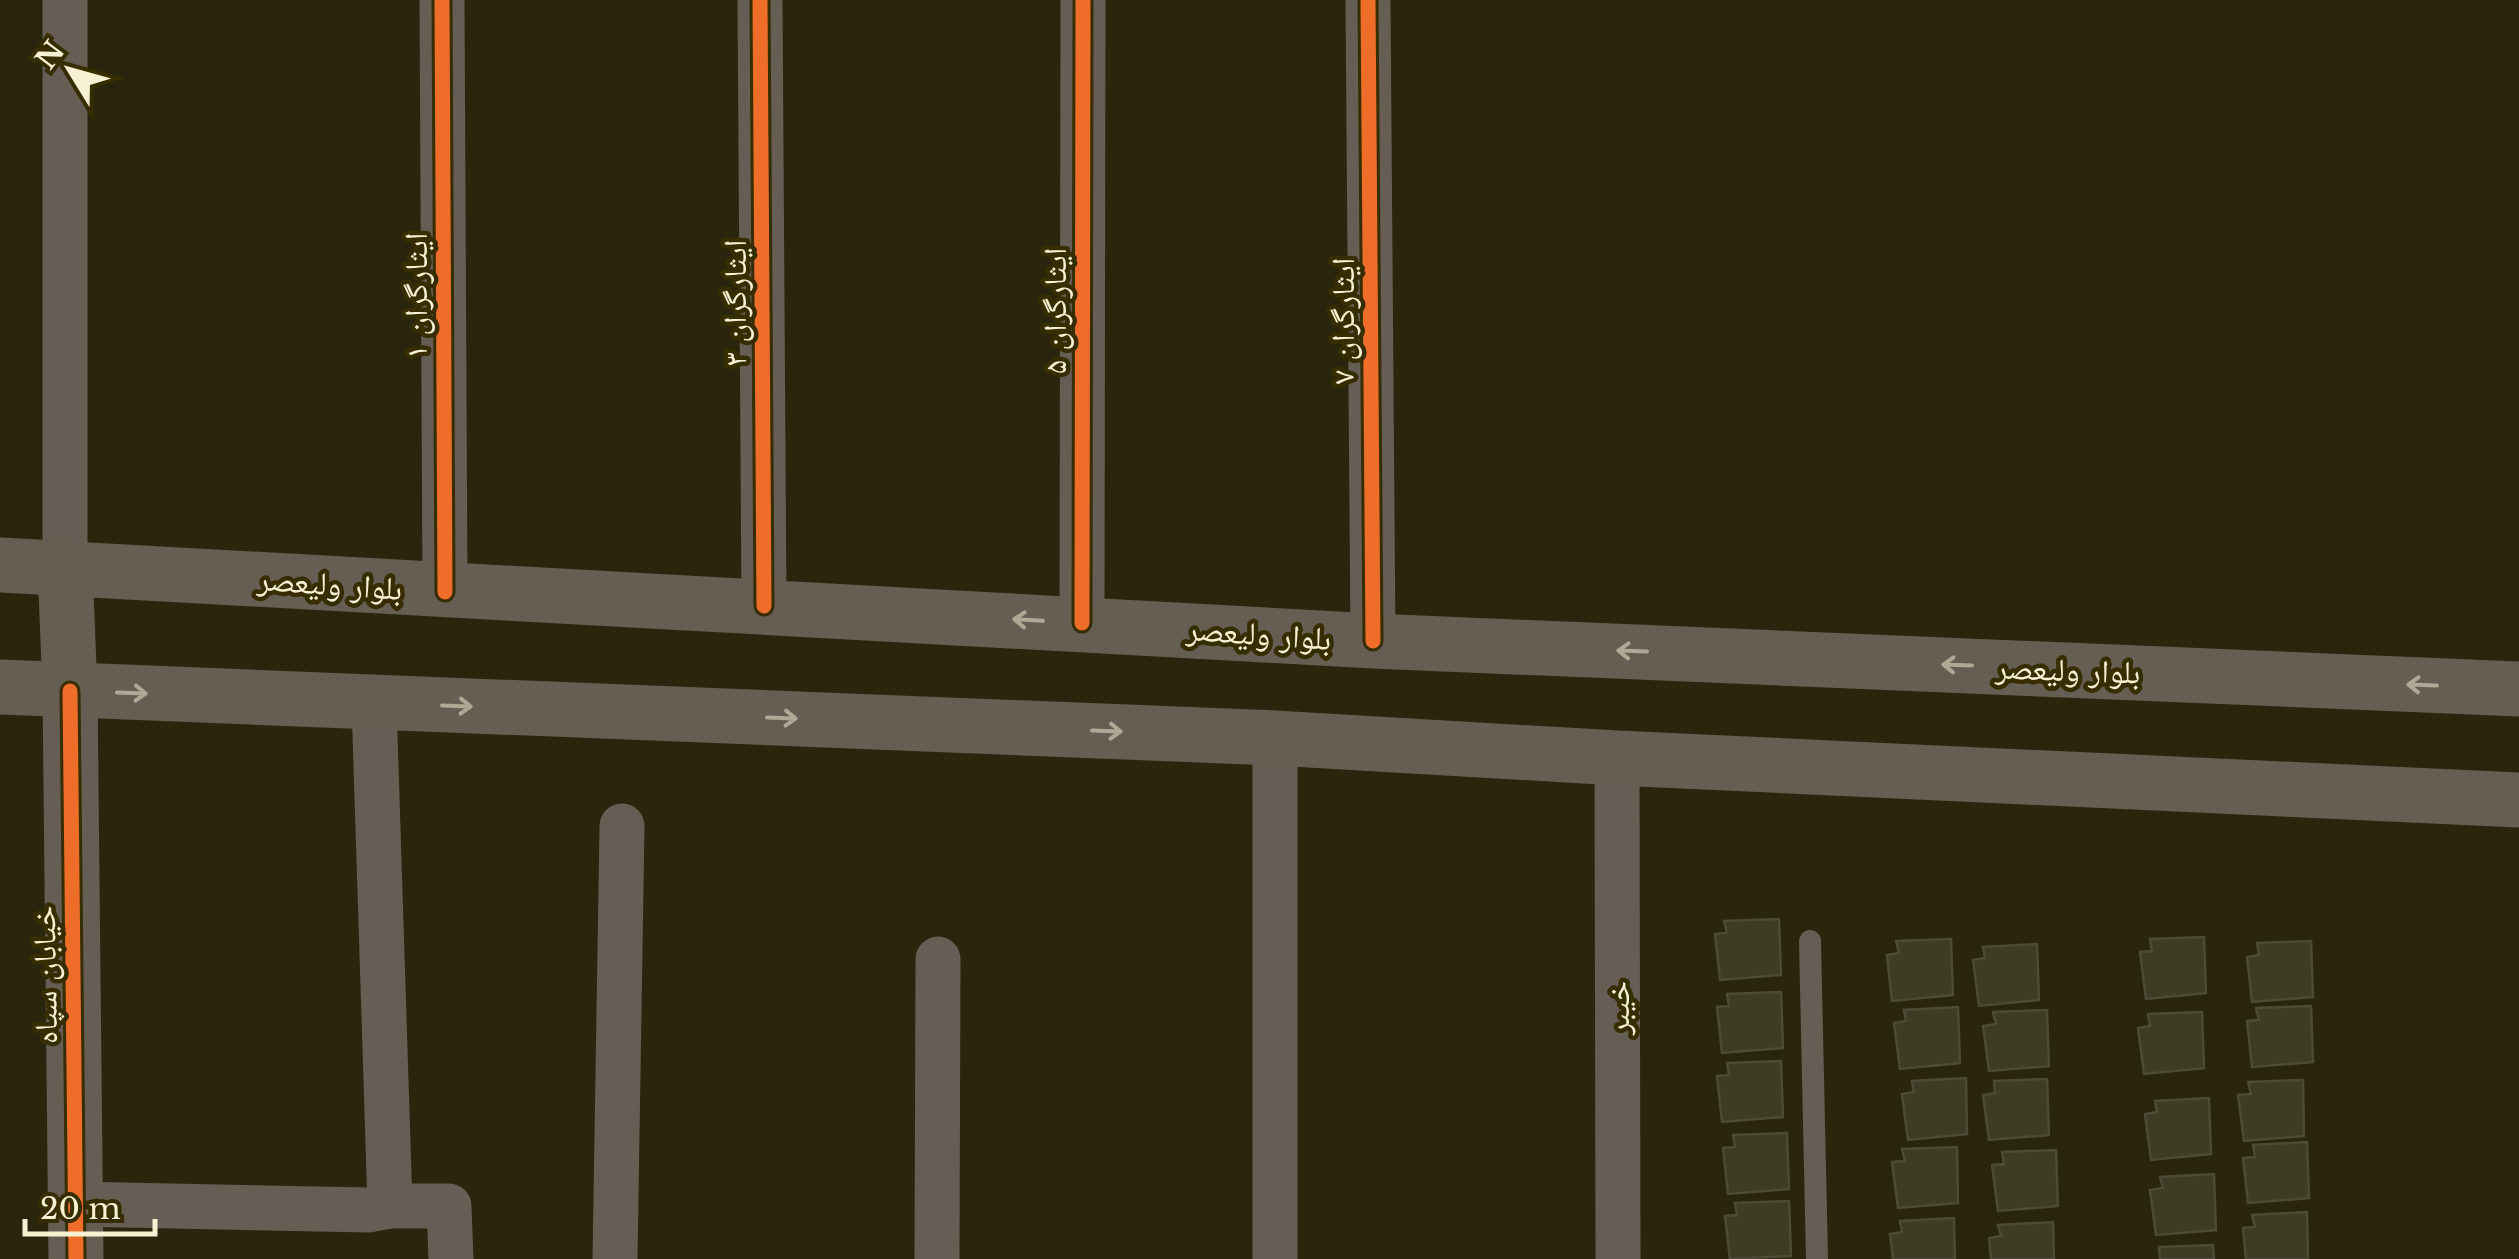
<svg xmlns="http://www.w3.org/2000/svg" width="2519" height="1259" viewBox="0 0 2519 1259" font-family="'Libre Baskerville','Noto Naskh Arabic',serif">
  <style>
    .building { fill: #3d3c25; stroke: #4c4c36; stroke-width: 2.5 }
    .lines { fill: none; stroke-linecap: round; stroke-linejoin: round }
    .service { stroke: #665d54; stroke-width: 22 }
    .minor { stroke: #665d54; stroke-width: 45 }
    .tertiary { stroke: #665d54; stroke-width: 55 }
    .secondary { stroke: #665e53; stroke-width: 55 }
    .cycleway-casing { stroke: #362d01; stroke-width: 21 }
    .cycleway { stroke: #ee6e29; stroke-width: 15 }
    .oneway { stroke: #aea894 }
    .labels { text-anchor: middle; stroke-width: 9; stroke-linejoin: round; paint-order: stroke }
    .street-label { font-size: 32px; fill: #f7f1d4; stroke: #362d01 }
  </style>
  <rect width="100%" height="100%" fill="#2a250d"/>
  <g class="building">
    <path d="M1779,919L1781,975L1720,980L1715,934L1727,933L1724,921Z"/>
    <path d="M2204,937L2206,993L2146,999L2140,952L2152,951L2150,939Z"/>
    <path d="M1951,939L1953,995L1892,1001L1887,955L1899,953L1896,941Z"/>
    <path d="M2311,941L2313,997L2252,1002L2247,957L2259,955L2257,943Z"/>
    <path d="M2037,944L2039,1000L1979,1006L1973,960L1985,958L1983,947Z"/>
    <path d="M1781,992L1783,1048L1722,1053L1717,1007L1729,1006L1727,994Z"/>
    <path d="M2311,1006L2313,1062L2252,1067L2247,1021L2259,1020L2256,1008Z"/>
    <path d="M1958,1007L1960,1063L1900,1069L1894,1023L1906,1021L1904,1010Z"/>
    <path d="M2047,1010L2049,1066L1989,1071L1983,1026L1996,1024L1993,1012Z"/>
    <path d="M2202,1012L2204,1068L2144,1074L2138,1028L2150,1026L2148,1014Z"/>
    <path d="M1781,1061L1783,1117L1722,1122L1717,1076L1729,1075L1727,1063Z"/>
    <path d="M1966,1078L1967,1134L1908,1140L1902,1094L1914,1092L1912,1081Z"/>
    <path d="M2047,1079L2049,1135L1989,1140L1983,1095L1995,1093L1994,1081Z"/>
    <path d="M2303,1080L2304,1136L2244,1141L2238,1095L2251,1094L2248,1082Z"/>
    <path d="M2209,1098L2211,1154L2151,1160L2145,1114L2157,1112L2155,1101Z"/>
    <path d="M1787,1133L1789,1189L1728,1194L1723,1148L1735,1147L1733,1135Z"/>
    <path d="M2307,1142L2309,1198L2248,1203L2243,1158L2255,1157L2253,1145Z"/>
    <path d="M1957,1147L1958,1203L1898,1208L1892,1162L1905,1161L1902,1149Z"/>
    <path d="M2056,1150L2058,1206L1998,1211L1992,1165L2004,1164L2002,1152Z"/>
    <path d="M2214,1174L2216,1230L2156,1235L2150,1190L2163,1188L2160,1177Z"/>
    <path d="M1789,1201L1791,1256L1730,1259L1725,1216L1737,1215L1735,1203Z"/>
    <path d="M2307,1212L2308,1259H2246L2243,1228L2255,1227L2252,1215Z"/>
    <path d="M1954,1218L1955,1259H1893L1890,1234L1902,1232L1900,1221Z"/>
    <path d="M2053,1222L2054,1259H1991L1989,1238L2001,1236L1998,1225Z"/>
    <path d="M2213,1245L2214,1259H2160L2159,1247Z"/>
  </g>
  <g class="lines">
    <path class="service" d="M1810,941L1817,1259"/>
    <g class="minor">
      <path d="M65,0V567"/>
      <path d="M442,0L445,592"/>
      <path d="M760,0L764,606"/>
      <path d="M1368,0L1373,641"/>
      <path d="M1082,623L1083,0"/>
      <path d="M374,703L390,1206"/>
      <path d="M1617,758L1618,1259"/>
      <path d="M75,1204L369,1210L390,1206H449L451,1259"/>
      <path d="M615,1259L622,826"/>
      <path d="M937,1259L938,959"/>
      <path d="M1275,1259V738"/>
    </g>
    <path class="tertiary" d="M70,691L76,1259"/>
    <g class="secondary">
      <path d="M0,565L1373,641L2519,689"/>
      <path d="M65,567L70,691"/>
      <path d="M0,687L1275,738L1617,758L2519,800"/>
    </g>
    <defs>
      <g id="cycleway">
        <path d="M442,0L445,592"/>
        <path d="M760,0L764,606"/>
        <path d="M1368,0L1373,641"/>
        <path d="M1082,623L1083,0"/>
        <path d="M70,691L76,1259"/>
      </g>
    </defs>
    <use href="#cycleway" class="cycleway-casing"/>
    <use href="#cycleway" class="cycleway"/>
  </g>
  <defs><path id="oneway-shaft" d="M-6 0H5M1.5-3L5.5 0L1.5 3" fill="none" stroke-width="1.6" stroke-linecap="round" stroke-linejoin="round" transform="scale(2.5)"/></defs>
  <g class="oneway">
    <use href="#oneway-shaft" transform="translate(1028 620) rotate(-177)"/>
    <use href="#oneway-shaft" transform="translate(1632 651) rotate(-178)"/>
    <use href="#oneway-shaft" transform="translate(1957 665) rotate(-178)"/>
    <use href="#oneway-shaft" transform="translate(2422 685) rotate(-178)"/>
    <use href="#oneway-shaft" transform="translate(132 693) rotate(2)"/>
    <use href="#oneway-shaft" transform="translate(457 706) rotate(2)"/>
    <use href="#oneway-shaft" transform="translate(782 718) rotate(2)"/>
    <use href="#oneway-shaft" transform="translate(1107 731) rotate(2)"/>
  </g>
  <g class="labels">
    <g class="street-label">
      <text transform="translate(416 296) rotate(-90)" y="11">ایثارگران ۱</text>
      <text transform="translate(735 303) rotate(-90)" y="11">ایثارگران ۳</text>
      <text transform="translate(1055 311) rotate(-90)" y="11">ایثارگران ۵</text>
      <text transform="translate(1343 321) rotate(-90)" y="11">ایثارگران ۷</text>
      <text transform="translate(330 584) rotate(4)" y="11">بلوار ولیعصر</text>
      <text transform="translate(1259 634) rotate(4)" y="11">بلوار ولیعصر</text>
      <text transform="translate(2068 670) rotate(2)" y="11">بلوار ولیعصر</text>
      <text transform="translate(45 975) rotate(-91)" y="11">خیابان سپاه</text>
      <text transform="translate(1618 1008) rotate(-90)" y="11">خیبر</text>
    </g>
  </g>
  <g transform="translate(70 70) rotate(307)" stroke="#362d01" stroke-width="8" paint-order="stroke">
  <path d="M0-8L18 38L0 25L-18 38Z" fill="#f7f1d4"/>
  <text y="-15" font-size="28" font-weight="bold" text-anchor="middle" fill="#f7f1d4">N</text>
  </g>
  <path d="M25 1219v15h130v-15" fill="none" stroke="#f7f1d4" stroke-width="5"/>
  <text x="40" y="1219" font-size="30" fill="#f7f1d4" stroke="#362d01" stroke-width="8" paint-order="stroke">20 m</text>
</svg>
